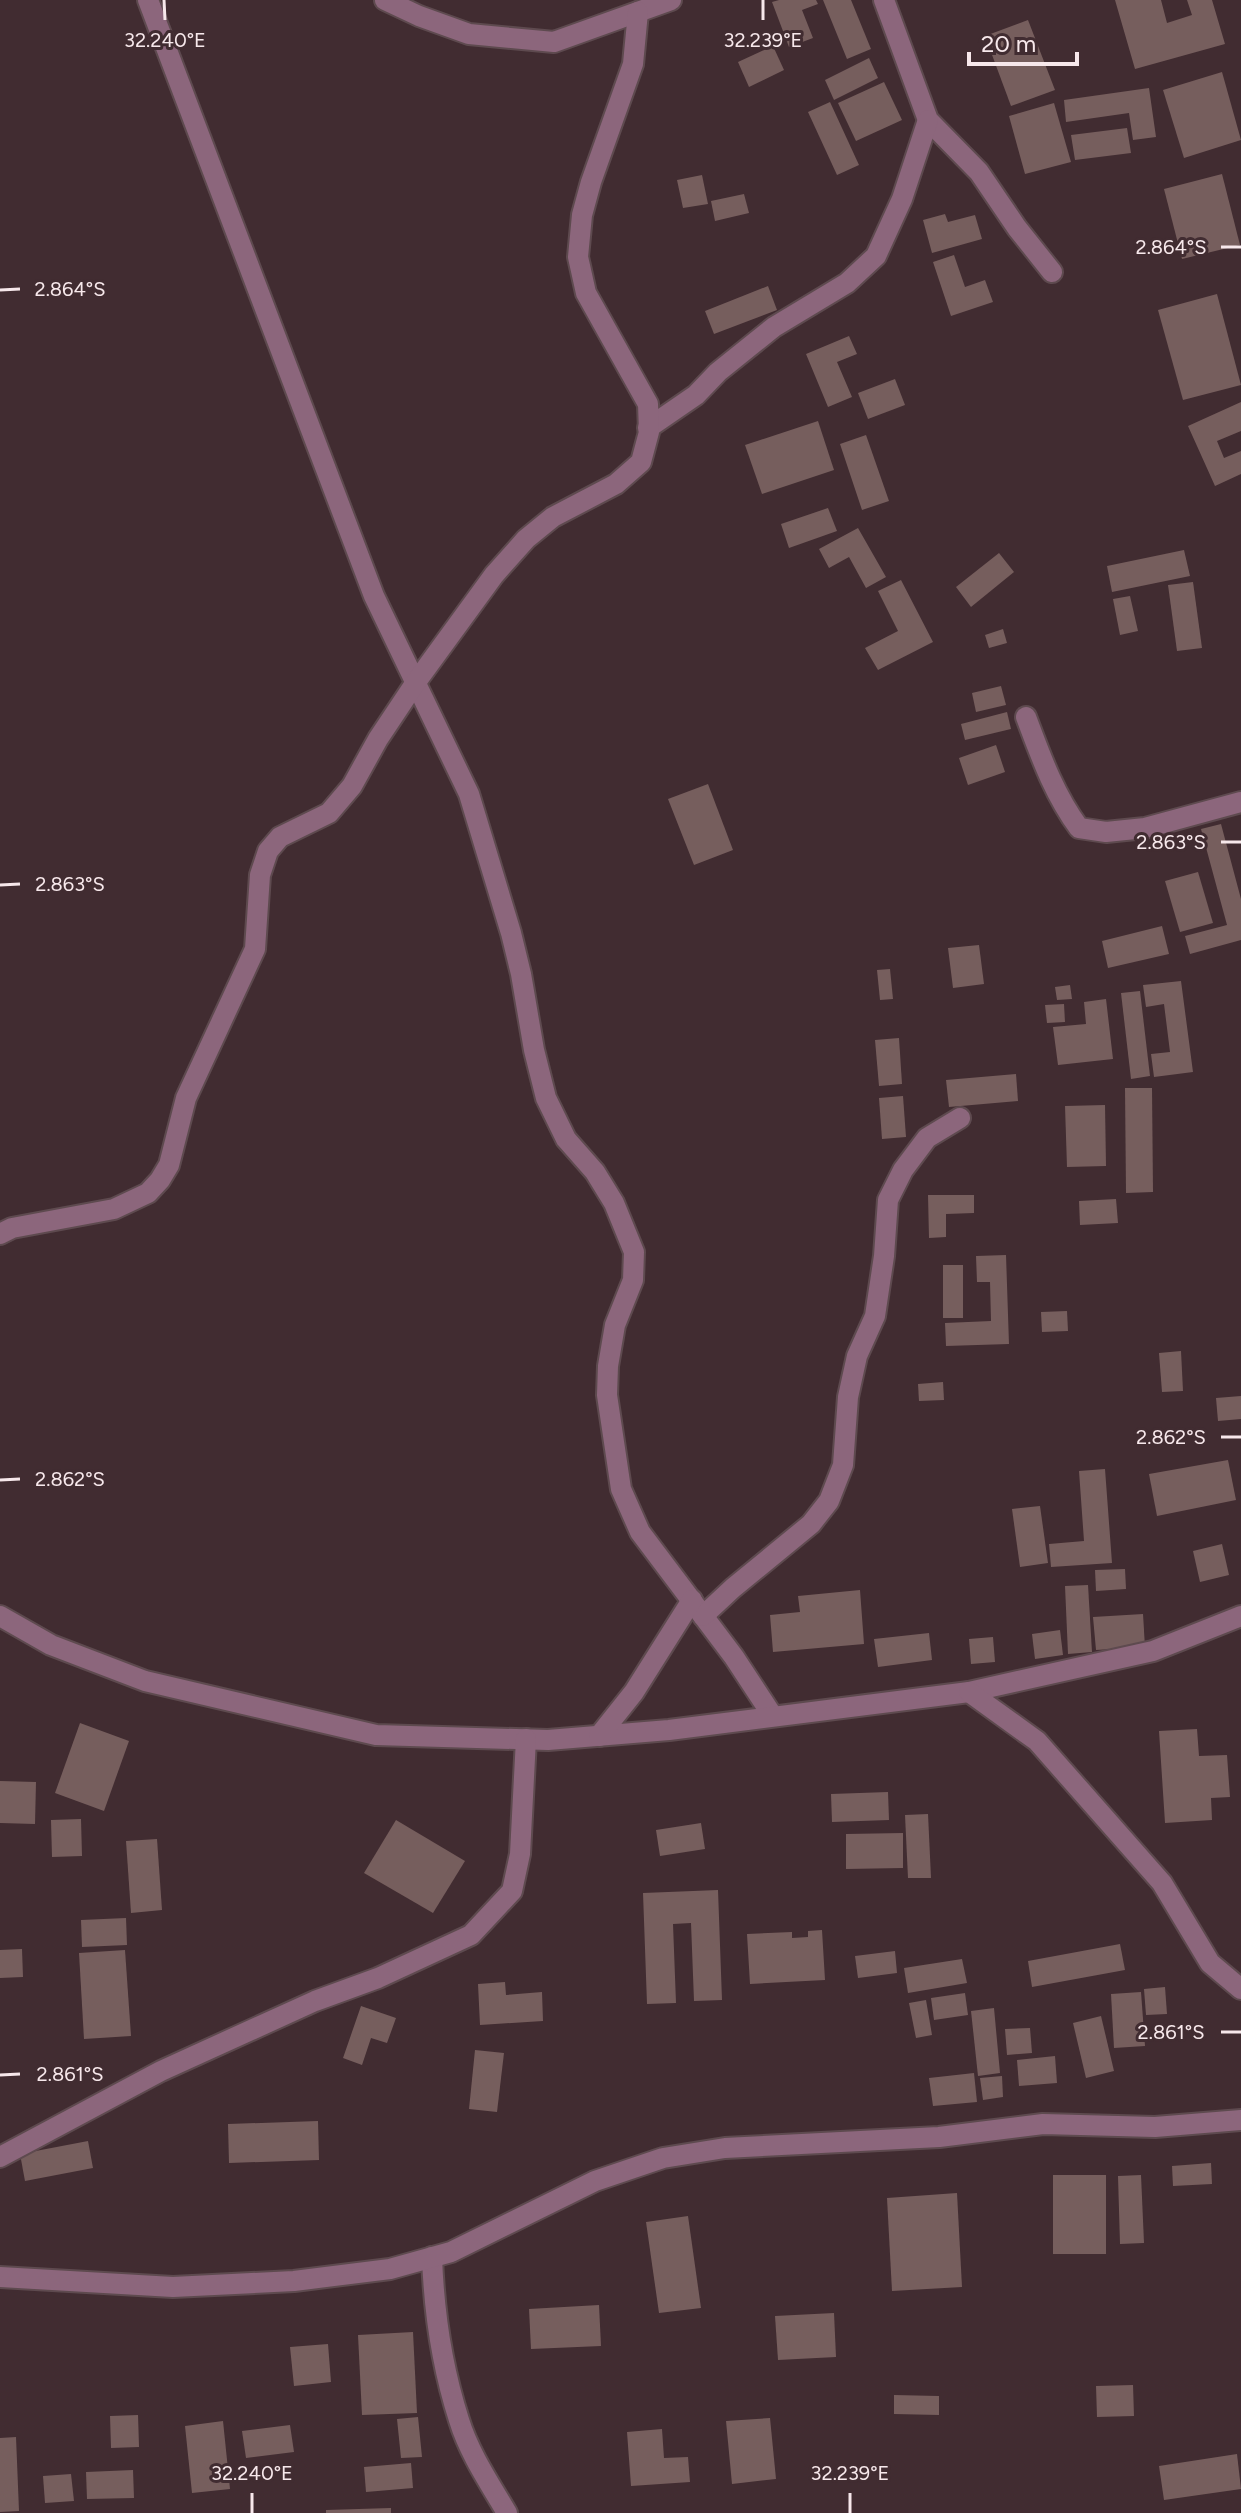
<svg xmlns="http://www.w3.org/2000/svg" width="1241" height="2513" viewBox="0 0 1241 2513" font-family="Figtree,sans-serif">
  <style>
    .building { fill: #765e5d }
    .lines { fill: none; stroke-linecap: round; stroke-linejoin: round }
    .minor-casing { stroke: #5e4a4f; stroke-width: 24 }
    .minor { stroke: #8c667c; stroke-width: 20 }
    .ticks { fill: none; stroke: #f7e8eb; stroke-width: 3 }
    .ticks-label { font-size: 20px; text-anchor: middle; fill: #f7e8eb; stroke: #412c31; stroke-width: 6; stroke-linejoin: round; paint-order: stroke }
  </style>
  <rect width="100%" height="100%" fill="#412c31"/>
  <g class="building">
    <path d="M779,0H816L818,4L802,10L813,38L789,47L772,2Z"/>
    <path d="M823,0H851L871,49L847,59Z"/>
    <path d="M1115,0H1161L1167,23L1192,15L1187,0H1212L1225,44L1135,69Z"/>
    <path d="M1028,20L1055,90L1011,106L985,36Z"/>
    <path d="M773,46L784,70L749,87L738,62Z"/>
    <path d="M869,58L878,78L834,100L825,80Z"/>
    <path d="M1222,72L1241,140L1184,158L1163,90Z"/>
    <path d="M884,82L902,120L856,141L838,103Z"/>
    <path d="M1149,88L1156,137L1133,140L1129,113L1066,122L1064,100Z"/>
    <path d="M830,102L859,165L837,175L808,112Z"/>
    <path d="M1054,103L1071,162L1025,174L1009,116Z"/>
    <path d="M1127,128L1131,153L1075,160L1071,135Z"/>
    <path d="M1222,174L1240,245L1182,259L1164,189Z"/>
    <path d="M702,175L708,204L683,208L677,180Z"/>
    <path d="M744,194L749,213L715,221L711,201Z"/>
    <path d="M945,214L948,222L975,215L982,239L932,253L923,220Z"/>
    <path d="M954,255L965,287L985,280L993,302L951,316L933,262Z"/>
    <path d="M768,286L777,310L714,334L705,311Z"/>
    <path d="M1217,294L1241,385L1183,400L1158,310Z"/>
    <path d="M849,336L857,354L837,362L852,397L828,407L806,354Z"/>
    <path d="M895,379L905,405L868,419L858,393Z"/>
    <path d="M1241,402V431L1217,441L1224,458L1241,451V474L1215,486L1188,426Z"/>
    <path d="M818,421L834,470L762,494L745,445Z"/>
    <path d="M866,435L889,501L862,510L840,444Z"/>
    <path d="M828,508L837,531L789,548L781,524Z"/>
    <path d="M858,528L886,577L866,588L849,557L829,568L819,549Z"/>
    <path d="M1184,550L1190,576L1112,592L1107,566Z"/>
    <path d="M999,553L1014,572L971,607L956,587Z"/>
    <path d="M901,580L933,642L878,670L865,648L898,631L878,591Z"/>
    <path d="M1193,582L1202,648L1177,651L1168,585Z"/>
    <path d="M1130,596L1138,631L1120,635L1113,599Z"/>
    <path d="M1003,629L1007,643L989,648L985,635Z"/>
    <path d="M1001,686L1006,705L976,712L972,693Z"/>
    <path d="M1007,712L1011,729L965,740L961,724Z"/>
    <path d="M996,745L1005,772L968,785L959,758Z"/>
    <path d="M708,784L733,850L694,865L668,799Z"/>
    <path d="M1221,824L1241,899V940L1190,954L1185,936L1227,925L1201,829Z"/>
    <path d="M1198,872L1213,923L1180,932L1165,881Z"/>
    <path d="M1162,926L1169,954L1108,968L1102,941Z"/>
    <path d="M979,945L984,984L953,988L948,948Z"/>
    <path d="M890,969L893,999L880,1000L877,970Z"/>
    <path d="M1181,981L1193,1072L1154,1077L1151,1054L1170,1052L1164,1004L1146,1007L1143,985Z"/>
    <path d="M1070,985L1072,999L1057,1000L1055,987Z"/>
    <path d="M1140,991L1150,1076L1131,1079L1121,993Z"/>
    <path d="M1106,999L1113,1059L1058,1065L1053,1027L1086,1024L1084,1002Z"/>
    <path d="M1064,1004L1065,1022L1047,1023L1045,1005Z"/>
    <path d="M899,1038L902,1084L879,1086L875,1040Z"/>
    <path d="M1016,1074L1018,1101L949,1107L946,1080Z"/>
    <path d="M1125,1088H1152L1153,1192L1126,1193Z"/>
    <path d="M903,1096L906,1137L882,1139L879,1098Z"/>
    <path d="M1105,1105L1106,1166L1067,1167L1065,1106Z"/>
    <path d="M928,1195H974V1213L946,1214V1237L929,1238Z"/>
    <path d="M1116,1199L1118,1223L1080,1225L1079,1201Z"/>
    <path d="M1006,1255L1009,1344L946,1346L945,1323L991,1321L990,1282H977L976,1256Z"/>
    <rect x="943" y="1265" width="20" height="53"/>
    <path d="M1067,1311L1068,1331L1042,1332L1041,1312Z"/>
    <path d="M1181,1351L1183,1391L1162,1392L1159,1353Z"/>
    <path d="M943,1382L944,1400L919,1401L918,1384Z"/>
    <path d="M1241,1396V1419L1218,1421L1216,1398Z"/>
    <path d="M1228,1460L1236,1500L1157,1516L1149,1474Z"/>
    <path d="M1105,1469L1112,1563L1051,1567L1049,1544L1084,1541L1079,1471Z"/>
    <path d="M1040,1506L1048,1563L1020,1567L1012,1509Z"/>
    <path d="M1222,1544L1229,1575L1200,1582L1193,1551Z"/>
    <path d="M1125,1569L1126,1589L1096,1591L1095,1570Z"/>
    <path d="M1088,1585L1092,1652L1068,1654L1065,1586Z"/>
    <path d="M860,1590L864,1644L773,1652L770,1615L800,1612L798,1596Z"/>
    <path d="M1143,1614L1145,1647L1096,1650L1093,1617Z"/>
    <path d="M1060,1630L1063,1655L1035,1659L1032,1634Z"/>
    <path d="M929,1633L932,1660L878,1667L874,1639Z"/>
    <path d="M993,1637L995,1662L971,1664L969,1639Z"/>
    <path d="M80,1723L129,1741L104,1811L55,1793Z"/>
    <path d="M1197,1729L1199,1756L1227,1755L1230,1797L1211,1798L1212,1820L1165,1823L1159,1731Z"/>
    <path d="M0,1781L36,1782L35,1824L0,1823Z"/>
    <path d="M888,1792L889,1820L832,1822L831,1794Z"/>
    <path d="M928,1814L931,1878H908L905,1815Z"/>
    <path d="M81,1819L82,1856L52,1857L51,1820Z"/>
    <path d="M396,1820L465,1861L433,1913L364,1873Z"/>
    <path d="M701,1823L705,1849L660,1856L656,1830Z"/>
    <path d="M903,1833V1868L846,1869V1834Z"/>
    <path d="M157,1839L162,1910L131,1913L126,1841Z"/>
    <path d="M718,1890L722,2000L694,2001L691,1923L673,1924L676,2003L647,2004L643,1893Z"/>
    <path d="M126,1918L127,1945L82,1947L81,1920Z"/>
    <path d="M822,1930L825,1980L750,1984L747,1934L792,1932V1938L808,1937V1931Z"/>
    <path d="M1120,1944L1125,1970L1032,1987L1028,1961Z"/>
    <path d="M22,1949L23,1977L0,1978V1950Z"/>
    <path d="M125,1950L131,2036L84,2039L79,1953Z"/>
    <path d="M895,1951L897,1973L858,1978L855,1956Z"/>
    <path d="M962,1959L967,1983L908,1993L904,1968Z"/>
    <path d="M505,1982L506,1995L542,1992L543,2021L480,2025L478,1984Z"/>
    <path d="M1165,1987L1167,2014L1146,2015L1144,1989Z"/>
    <path d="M1141,1992L1145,2046L1114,2048L1111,1994Z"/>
    <path d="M965,1993L968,2015L934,2020L931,1998Z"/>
    <path d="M926,2000L932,2035L916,2038L909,2003Z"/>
    <path d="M361,2006L396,2018L387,2043L371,2038L362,2065L343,2058Z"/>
    <path d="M994,2008L1000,2073L978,2076L971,2011Z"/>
    <path d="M1101,2016L1114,2071L1086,2078L1073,2023Z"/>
    <path d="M1030,2028L1032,2053L1007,2055L1005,2029Z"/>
    <path d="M475,2050L504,2053L497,2112L469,2109Z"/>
    <path d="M1055,2056L1057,2083L1019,2086L1017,2060Z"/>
    <path d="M974,2073L977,2102L933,2106L929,2078Z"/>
    <path d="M1002,2076L1003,2097L983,2100L980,2078Z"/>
    <path d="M318,2121L319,2160L229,2163L228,2124Z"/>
    <path d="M88,2141L93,2168L25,2181L20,2154Z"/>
    <path d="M1211,2163L1212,2184L1173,2186L1172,2166Z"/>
    <rect x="1053" y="2175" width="53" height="79"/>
    <path d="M1141,2175L1144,2243L1120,2244L1118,2176Z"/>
    <path d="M957,2193L962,2287L892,2291L887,2198Z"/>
    <path d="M688,2216L701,2308L659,2313L646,2222Z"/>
    <path d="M599,2305L601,2346L531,2349L529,2309Z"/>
    <path d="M834,2313L836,2357L778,2360L775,2316Z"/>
    <path d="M413,2332L417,2413L362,2415L358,2335Z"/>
    <path d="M328,2344L331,2382L294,2386L290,2347Z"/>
    <path d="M1133,2385L1134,2416L1097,2417L1096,2386Z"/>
    <path d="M894,2395L939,2396V2415L894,2414Z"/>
    <path d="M138,2415L139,2447L111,2448L110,2416Z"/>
    <path d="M418,2417L422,2457L401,2458L397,2419Z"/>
    <path d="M770,2418L776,2479L732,2484L726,2421Z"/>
    <path d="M223,2421L230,2489L192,2493L185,2426Z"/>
    <path d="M290,2425L294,2452L246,2458L242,2431Z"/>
    <path d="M662,2429L664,2458L688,2457L690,2482L631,2486L627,2432Z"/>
    <path d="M16,2437L19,2511L0,2512V2438Z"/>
    <path d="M1237,2454L1241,2489L1164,2500L1159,2466Z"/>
    <path d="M411,2463L413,2488L366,2492L364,2467Z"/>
    <path d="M133,2470L134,2498L87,2499L86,2472Z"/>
    <path d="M71,2474L74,2501L45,2503L43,2476Z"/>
    <path d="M391,2508V2513H326V2510Z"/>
  </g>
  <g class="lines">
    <defs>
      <g id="minor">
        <path d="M148,0L374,596L469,794L511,933L521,974L534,1050L546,1098L566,1139L595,1172L614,1203L634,1252L633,1280L615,1325L608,1366L607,1395L621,1489L640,1532L734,1657L772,1715"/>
        <path d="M385,0L419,16L469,34L554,42L671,0"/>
        <path d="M884,0L928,120L979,172L1017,228L1052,272"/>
        <path d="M648,428L696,395L718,372L774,327L847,283L876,256L902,199L928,120"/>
        <path d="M1026,717C1041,757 1054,794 1079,828L1106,832L1145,828L1241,802"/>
        <path d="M0,1234L12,1228L114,1209L148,1193L160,1180L169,1165L186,1098L255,949L260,875L268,851L280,837L329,813L352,786L378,739L416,682L494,575L526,539L553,517L616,484L641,462L649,432L648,404L586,293L578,257L582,215L591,182L633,64L638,12"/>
        <path d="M0,1616L51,1645L145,1681L376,1735L548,1740L669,1730L969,1692L1153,1651L1241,1616"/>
        <path d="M703,1616L733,1588L811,1524L829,1501L843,1465L848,1397L857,1356L875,1316L884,1256L888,1200L903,1170L927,1138L960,1118"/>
        <path d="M969,1692L1037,1741L1162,1883L1210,1963L1241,1989"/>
        <path d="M599,1736L634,1692L692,1600"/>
        <path d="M0,2157L161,2071L315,2001L378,1978L471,1935L512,1891L520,1854L526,1739"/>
        <path d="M432,2257C434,2313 442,2367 459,2420C469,2453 490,2484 507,2513"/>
        <path d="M0,2277L173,2287L294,2281L390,2269L451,2252L595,2181L663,2158L725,2148L939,2137L1043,2124L1155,2127L1241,2120"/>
      </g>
    </defs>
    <use href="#minor" class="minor-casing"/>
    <use href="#minor" class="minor"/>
  </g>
  <path class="ticks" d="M164,0L165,20M763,0V20M1221,247H1241M0,290L20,289M1221,842H1241M0,885L20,884M1221,1437H1241M0,1480L20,1479M1221,2032H1241M0,2075L20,2074M252,2493V2513M850,2493V2513"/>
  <g class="ticks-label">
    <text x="165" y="47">32.240°E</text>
    <text x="763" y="47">32.239°E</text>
    <text x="1171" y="254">2.864°S</text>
    <text x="70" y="296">2.864°S</text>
    <text x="1171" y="849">2.863°S</text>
    <text x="70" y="891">2.863°S</text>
    <text x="1171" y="1444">2.862°S</text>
    <text x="70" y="1486">2.862°S</text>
    <text x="1171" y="2039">2.861°S</text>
    <text x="70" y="2081">2.861°S</text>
    <text x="252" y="2480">32.240°E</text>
    <text x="850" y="2480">32.239°E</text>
  </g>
  <path d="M969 52v12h108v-12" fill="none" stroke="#f7e8eb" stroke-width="4"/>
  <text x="981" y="52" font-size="24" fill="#f7e8eb" stroke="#412c31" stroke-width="6" paint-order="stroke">20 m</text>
</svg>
